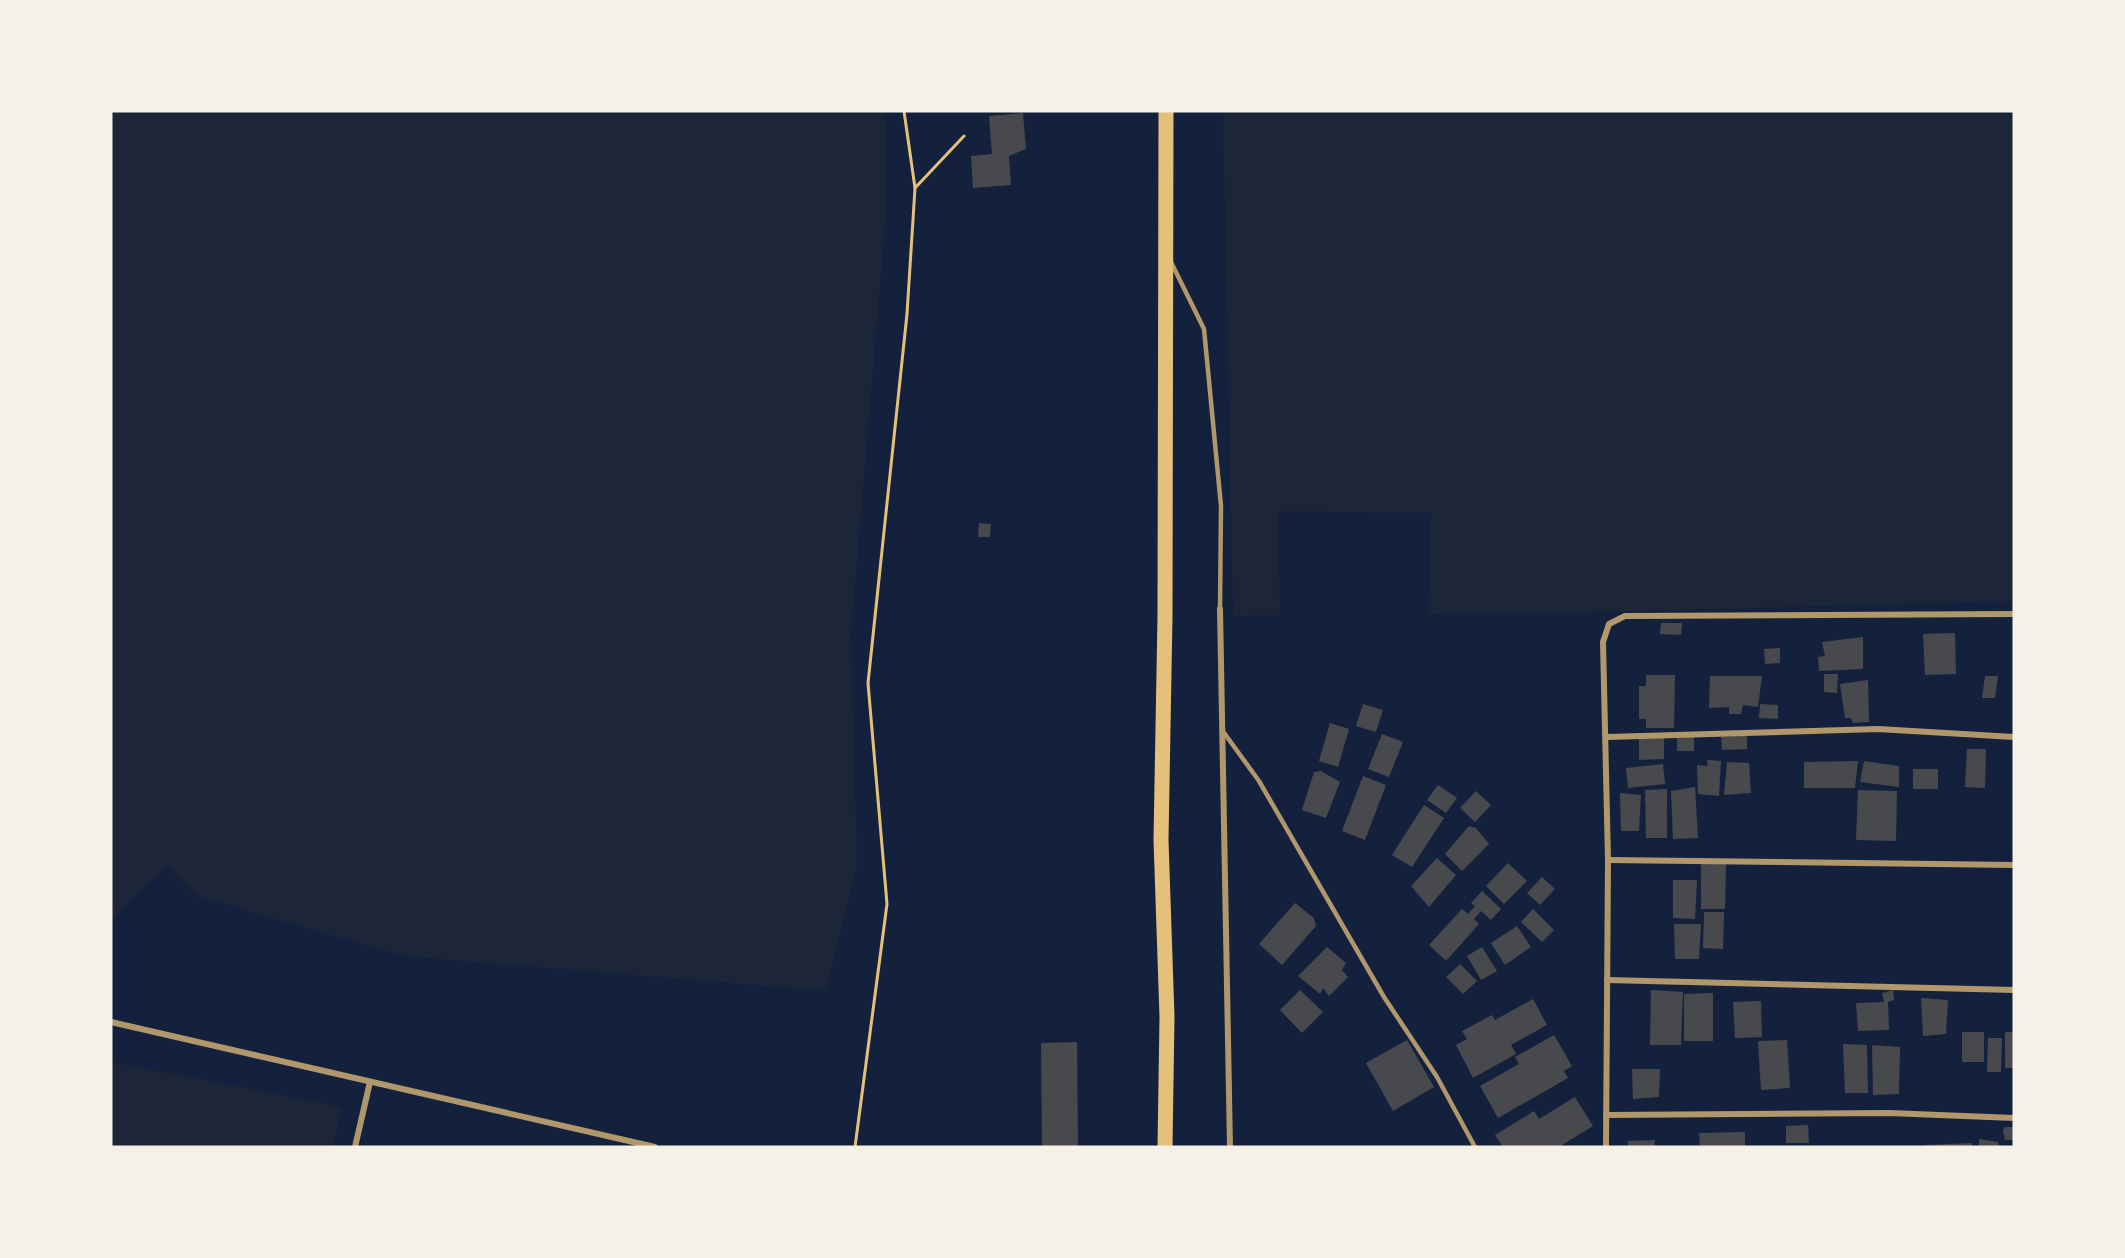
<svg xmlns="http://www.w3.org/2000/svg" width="2125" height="1258" viewBox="0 0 2125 1258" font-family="Manrope,sans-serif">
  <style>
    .green { fill: #1d2539 }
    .building { fill: #48494c }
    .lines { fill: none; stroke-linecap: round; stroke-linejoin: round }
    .path { stroke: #e5c07b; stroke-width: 3 }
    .service { stroke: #b1986c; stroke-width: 4.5 }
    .minor { stroke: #b1986c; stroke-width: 6 }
    .primary { stroke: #e5c07b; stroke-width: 15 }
  </style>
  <rect width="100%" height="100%" fill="#14213d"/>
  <g class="green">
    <path d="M111,111H885L886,211L851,631L857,867L826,991L405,956L199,897L167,866L111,919Z"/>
    <path d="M1223,111H2002L2014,118V601L1594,612L1428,614L1431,513L1278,511L1280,615L1233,616Z"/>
    <path d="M111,1062L341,1107L333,1147H111Z"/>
  </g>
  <g class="building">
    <path d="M1023,113L1026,149L1009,156L1011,185L973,188L971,156L992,154L989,116Z"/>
    <path d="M979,523L991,524L990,537H978Z"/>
    <path d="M1661,623H1682L1681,635L1660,634Z"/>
    <path d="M1955,633L1956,674L1925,675L1923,634Z"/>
    <path d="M1863,637V669L1819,671L1818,657L1825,656L1822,642Z"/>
    <path d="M1780,648V663L1765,664L1764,649Z"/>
    <path d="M1824,674H1838L1837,693L1824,692Z"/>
    <path d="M1646,675H1675L1674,728H1646V719H1639V686H1646Z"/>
    <path d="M1710,676H1762L1758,707L1743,705L1741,714H1729V707L1709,708Z"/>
    <path d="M1985,676H1998L1995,698H1982Z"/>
    <path d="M1868,680L1869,722L1853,723L1851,718H1845L1840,684Z"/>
    <path d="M1363,704L1383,710L1376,732L1356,726Z"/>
    <path d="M1760,704L1778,705V719L1759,718Z"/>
    <path d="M1330,723L1349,729L1338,767L1319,761Z"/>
    <path d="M1382,734L1403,742L1389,777L1368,769Z"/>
    <path d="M1721,735H1747V749L1722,750Z"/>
    <path d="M1694,736V751H1677V737Z"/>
    <path d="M1664,738V759L1639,760V739Z"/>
    <path d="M1967,749H1986L1985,788L1965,787Z"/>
    <path d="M1707,760L1721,761L1719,796L1698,794L1697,765L1708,766Z"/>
    <path d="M1858,761L1855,788H1804V762Z"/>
    <path d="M1864,761L1899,766V787L1860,782Z"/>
    <path d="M1727,762L1749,763L1751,793L1724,795Z"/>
    <path d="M1663,764L1665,784L1628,788L1626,768Z"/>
    <rect x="1913" y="769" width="25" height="20"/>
    <path d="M1321,771L1340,782L1326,818L1302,810L1314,772Z"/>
    <path d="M1363,776L1386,785L1365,840L1342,831Z"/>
    <path d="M1438,785L1457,798L1446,813L1427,800Z"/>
    <path d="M1695,787L1698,838L1673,839L1671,791Z"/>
    <path d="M1667,789V838H1646L1645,790Z"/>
    <path d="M1858,790L1897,791L1896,841L1856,840Z"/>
    <path d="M1476,791L1491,805L1475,822L1460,808Z"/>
    <path d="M1620,793L1641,795L1639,831H1621Z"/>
    <path d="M1424,805L1444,818L1412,867L1392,855Z"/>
    <path d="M1469,826L1476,828L1489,844L1462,871L1445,854Z"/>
    <path d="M1437,858L1456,875L1429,907L1411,886Z"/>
    <path d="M1508,863L1527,881L1504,904L1486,886Z"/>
    <path d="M1701,864H1726L1725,909H1701Z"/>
    <path d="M1542,877L1555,889L1540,905L1527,893Z"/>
    <path d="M1673,880H1697L1695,919L1673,918Z"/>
    <path d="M1482,891L1501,909L1491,920L1481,911L1474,919L1479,924L1446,961L1429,945L1462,909L1468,914L1475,906L1471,903Z"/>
    <path d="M1295,903L1314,918L1316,926L1282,965L1259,944Z"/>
    <path d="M1533,909L1554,930L1542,942L1521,922Z"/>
    <path d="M1704,912H1724L1723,949L1703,948Z"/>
    <path d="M1674,924H1701L1699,959H1675Z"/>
    <path d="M1517,926L1531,947L1505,965L1491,943Z"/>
    <path d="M1327,947L1346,963L1342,970L1348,977L1329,996L1323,988L1320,994L1298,976Z"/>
    <path d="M1482,947L1497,971L1481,980L1467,956Z"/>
    <path d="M1460,964L1477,981L1463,994L1446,977Z"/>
    <path d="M1300,990L1323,1012L1302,1033L1280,1010Z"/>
    <path d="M1651,990L1683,992L1681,1045H1650Z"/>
    <path d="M1893,990L1894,1000L1888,1002L1889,1030L1858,1031L1856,1003L1884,1002L1882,993Z"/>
    <path d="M1713,993V1041H1684V994Z"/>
    <path d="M1921,998L1948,1000L1946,1034L1923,1036Z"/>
    <path d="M1533,999L1547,1025L1511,1045L1516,1054L1473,1078L1456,1045L1467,1039L1462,1031L1492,1015L1495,1020Z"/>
    <path d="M1761,1001L1762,1037L1735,1038L1733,1002Z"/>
    <rect x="1962" y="1032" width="22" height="30"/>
    <rect x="2005" y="1032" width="9" height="36"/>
    <path d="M1554,1035L1572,1066L1564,1071L1568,1078L1498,1118L1480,1086L1519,1064L1515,1057Z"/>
    <path d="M1988,1038H2002L2001,1072H1987Z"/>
    <path d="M1407,1040L1434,1087L1393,1111L1366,1063Z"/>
    <path d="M1787,1040L1790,1088L1761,1090L1758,1041Z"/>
    <path d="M1077,1042L1078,1147H1042L1041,1043Z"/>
    <path d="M1843,1044L1867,1045L1868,1093H1845Z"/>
    <path d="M1872,1045L1900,1047L1899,1094L1873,1095Z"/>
    <path d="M1632,1069H1660L1659,1097L1633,1099Z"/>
    <path d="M1575,1097L1593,1126L1559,1147H1503L1495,1135L1534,1111L1539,1119Z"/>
    <path d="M1808,1125L1809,1143H1786V1126Z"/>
    <path d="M2005,1127H2014V1140H2005L2003,1130Z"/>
    <path d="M1745,1132V1147H1700L1699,1133Z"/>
    <path d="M1979,1139L1998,1142L1999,1147H1979Z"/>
    <path d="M1655,1140L1654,1147H1628V1141Z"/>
    <path d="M1972,1143V1147H1926V1145Z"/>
  </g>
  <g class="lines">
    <g class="path">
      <path d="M904,111L915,188"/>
      <path d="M855,1147L887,904L868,683L907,314L915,188L964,136"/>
    </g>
    <g class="service">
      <path d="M1170,260L1204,329L1221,506L1220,609"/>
      <path d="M1222,730L1259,781L1384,997L1437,1077L1475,1147"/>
    </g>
    <g class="minor">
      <path d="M1220,609L1230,1147"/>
      <path d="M1607,737L1878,729L2014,737"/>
      <path d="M1608,860L2014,865"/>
      <path d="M1607,980L2014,990"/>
      <path d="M111,1022L655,1147"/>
      <path d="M1606,1115L1889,1113L2014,1118"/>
      <path d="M355,1147L370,1082"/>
      <path d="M1606,1147L1608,860L1603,642L1609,624L1625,616L2014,614"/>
    </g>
    <path class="primary" d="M1165,1147L1167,1017L1161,840L1165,616L1166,111"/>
  </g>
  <rect width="2125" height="1258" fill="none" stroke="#f6f1e7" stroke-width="225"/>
</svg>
